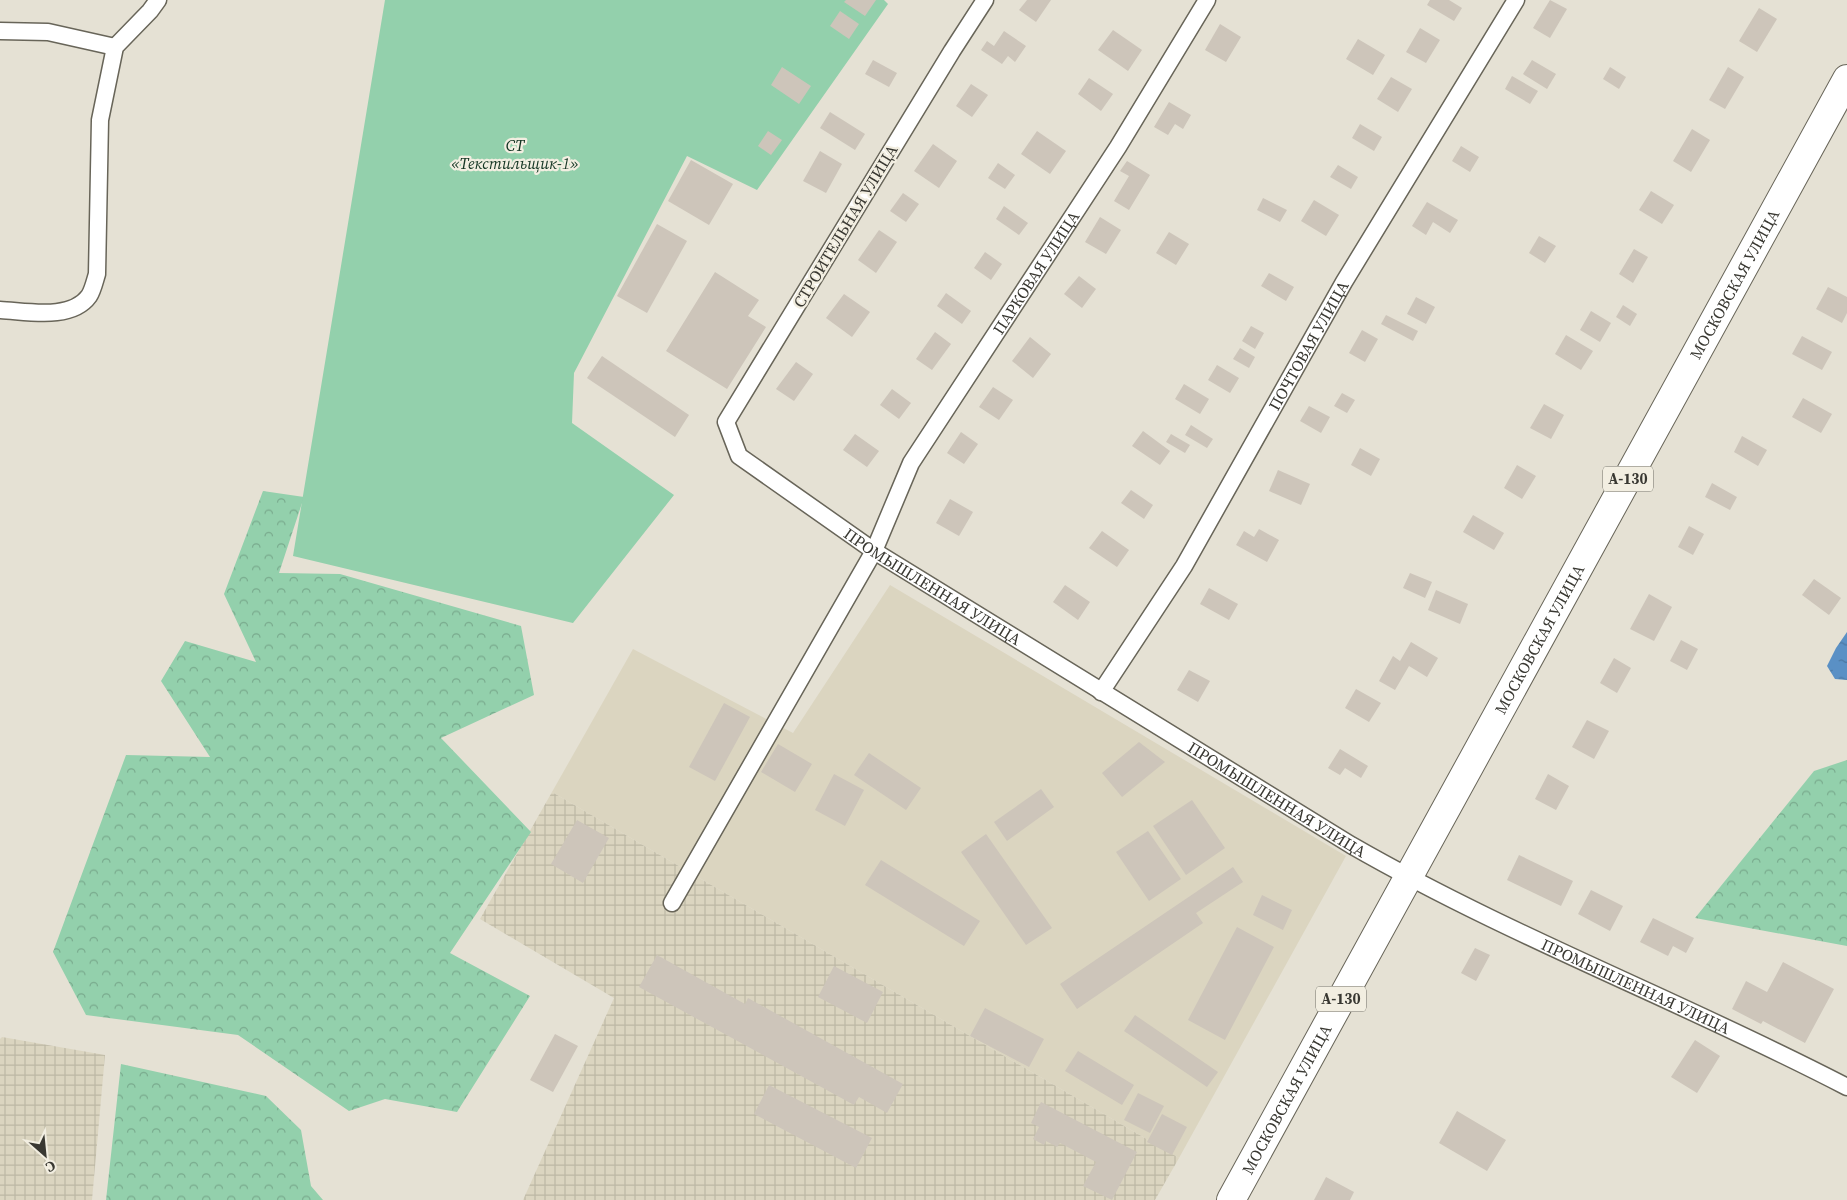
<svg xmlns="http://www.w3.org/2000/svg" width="1847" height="1200" viewBox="0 0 1847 1200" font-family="'Source Serif 4',serif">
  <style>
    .built { fill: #dbd5c0 }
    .industrial { fill: url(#industrial-grid) }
    .forest { fill: url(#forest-crowns) }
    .green { fill: #93d0ac }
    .water { fill: url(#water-ripples) }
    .building { fill: #cdc5ba }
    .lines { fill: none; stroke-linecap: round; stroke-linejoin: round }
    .street-casing { stroke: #686559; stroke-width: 19 }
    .highway-casing { stroke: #686559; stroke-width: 30 }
    .street { stroke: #fff; stroke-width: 16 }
    .highway { stroke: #fff; stroke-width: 28 }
    .labels { text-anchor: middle; stroke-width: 4.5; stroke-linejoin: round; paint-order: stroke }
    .shield { fill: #f2eee1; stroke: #706f66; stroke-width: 1 }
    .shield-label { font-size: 15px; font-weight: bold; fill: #393832 }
    .park-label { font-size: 16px; font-style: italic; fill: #133523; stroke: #f2eee1 }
    .street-label { font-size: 16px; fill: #393832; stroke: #f2eee1 }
  </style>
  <defs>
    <pattern id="industrial-grid" width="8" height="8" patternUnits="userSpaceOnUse" patternTransform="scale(1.25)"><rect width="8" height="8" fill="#dbd5c0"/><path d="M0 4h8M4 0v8" fill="none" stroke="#bdb8a5"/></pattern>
    <pattern id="forest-crowns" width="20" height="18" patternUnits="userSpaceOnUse" patternTransform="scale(1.25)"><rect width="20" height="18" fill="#93d0ac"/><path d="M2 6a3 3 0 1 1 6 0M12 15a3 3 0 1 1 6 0" fill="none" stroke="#79aa8d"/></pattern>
    <pattern id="water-ripples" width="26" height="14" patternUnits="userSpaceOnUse" patternTransform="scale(1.25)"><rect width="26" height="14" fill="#5a90c5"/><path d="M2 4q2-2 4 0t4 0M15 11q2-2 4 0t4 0" fill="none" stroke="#4b77a1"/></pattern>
  </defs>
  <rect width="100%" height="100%" fill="#e5e1d4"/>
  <path class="built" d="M890,585L1346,856L1179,1158L552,792L633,649L793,733Z"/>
  <g class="industrial">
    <path d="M552,792L1179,1158L1155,1200H523L614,998L480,919Z"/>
    <path d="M2,1037L105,1055L92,1200H0V1039Z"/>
  </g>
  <g class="forest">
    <path d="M263,491L304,497L279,573L340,574L521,626L534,695L441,738L531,832L450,953L530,996L457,1112L385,1099L349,1111L238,1035L86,1015L53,952L126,755L210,757L161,681L185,641L256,662L224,594Z"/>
    <path d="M1847,760V946L1695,918L1814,771Z"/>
    <path d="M121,1064L266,1096L301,1130L311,1186L323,1200H106Z"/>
  </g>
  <path class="green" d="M385,0H884L888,4L757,190L687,156L574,373L572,423L674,495L573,623L293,556Z"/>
  <path class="water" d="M1847,632V680L1835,679L1827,666L1836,648Z"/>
  <g class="building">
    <path d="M846,0H876L865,16L844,2Z"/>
    <path d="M1027,0H1051L1036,22L1019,10Z"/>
    <path d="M1430,0H1449L1462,8L1454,21L1427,5Z"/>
    <path d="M1550,0L1567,9L1550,38L1533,28Z"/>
    <path d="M1759,8L1777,19L1757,52L1739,41Z"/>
    <path d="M840,11L859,24L849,39L830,26Z"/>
    <path d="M1220,24L1241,37L1226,62L1205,50Z"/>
    <path d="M1420,28L1440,40L1426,63L1406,52Z"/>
    <path d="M1113,30L1142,50L1128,71L1098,50Z"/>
    <path d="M1004,31L1026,46L1015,62L1008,56L1002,64L981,50L987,41L994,46Z"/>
    <path d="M1358,39L1385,55L1373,75L1346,59Z"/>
    <path d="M873,60L897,73L889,87L865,74Z"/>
    <path d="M1532,60L1556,74L1547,89L1523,74Z"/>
    <path d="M782,67L811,86L799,104L771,85Z"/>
    <path d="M1610,67L1626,77L1619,89L1603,79Z"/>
    <path d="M1728,67L1744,77L1725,109L1709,100Z"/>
    <path d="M1512,76L1538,91L1530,104L1505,89Z"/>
    <path d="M1391,77L1412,89L1398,112L1377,99Z"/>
    <path d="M1089,78L1113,94L1101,111L1078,94Z"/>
    <path d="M971,84L988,95L972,117L956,106Z"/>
    <path d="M1169,102L1191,115L1183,129L1175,124L1168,135L1154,127Z"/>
    <path d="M830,112L865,134L855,150L820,128Z"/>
    <path d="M1360,124L1382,137L1374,151L1352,138Z"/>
    <path d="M1692,129L1710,140L1691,172L1673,161Z"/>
    <path d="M768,131L782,140L771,155L758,146Z"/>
    <path d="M1037,131L1066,151L1050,174L1021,154Z"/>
    <path d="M933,144L957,161L939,188L914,171Z"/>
    <path d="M1461,146L1479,157L1470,172L1452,161Z"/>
    <path d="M820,151L842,164L826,193L803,181Z"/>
    <path d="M691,160L733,184L709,225L668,201Z"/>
    <path d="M1127,161L1150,175L1129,210L1114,201L1129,176L1120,171Z"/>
    <path d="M998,163L1015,175L1005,189L988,178Z"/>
    <path d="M1338,165L1358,177L1351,189L1330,177Z"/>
    <path d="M1651,191L1674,205L1662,224L1639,210Z"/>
    <path d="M903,193L919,204L906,222L890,211Z"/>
    <path d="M1263,198L1287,210L1280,222L1257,210Z"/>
    <path d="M1314,200L1339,215L1326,236L1301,221Z"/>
    <path d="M1427,202L1458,220L1450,233L1433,222L1426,235L1412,226Z"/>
    <path d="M1004,206L1028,223L1019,235L996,219Z"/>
    <path d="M1100,217L1121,230L1106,254L1085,242Z"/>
    <path d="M657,224L687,241L647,313L617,296Z"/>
    <path d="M879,230L897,242L876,273L858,260Z"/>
    <path d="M1169,232L1189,244L1176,265L1156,253Z"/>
    <path d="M1539,236L1556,246L1545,263L1529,253Z"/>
    <path d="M1634,249L1648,257L1633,283L1619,274Z"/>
    <path d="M985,252L1002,264L991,280L974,268Z"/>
    <path d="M715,272L759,300L748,316L766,327L727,389L666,351Z"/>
    <path d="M1269,273L1294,287L1286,301L1261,286Z"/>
    <path d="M1079,276L1096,289L1082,308L1064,294Z"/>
    <path d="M1828,287L1847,297V313L1842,323L1816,309Z"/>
    <path d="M946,293L971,311L962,324L937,306Z"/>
    <path d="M844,294L870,312L852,337L826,318Z"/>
    <path d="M1416,297L1435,307L1426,324L1407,314Z"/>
    <path d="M1623,305L1637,314L1630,326L1616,317Z"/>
    <path d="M1591,311L1611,323L1600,342L1580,330Z"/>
    <path d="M1386,315L1418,331L1413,341L1381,324Z"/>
    <path d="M1251,326L1264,333L1255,349L1242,341Z"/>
    <path d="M1362,330L1378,339L1365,362L1349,353Z"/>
    <path d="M935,332L951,344L932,370L916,359Z"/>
    <path d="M1566,335L1593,351L1581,370L1555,354Z"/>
    <path d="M1802,336L1832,352L1822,370L1792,354Z"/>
    <path d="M1030,337L1051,354L1033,378L1012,361Z"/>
    <path d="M1240,348L1255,357L1249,368L1233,359Z"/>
    <path d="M602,356L689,415L675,437L587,378Z"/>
    <path d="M796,362L813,374L794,401L776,389Z"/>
    <path d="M1217,365L1239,378L1230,393L1208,380Z"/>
    <path d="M1184,384L1209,399L1200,414L1175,399Z"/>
    <path d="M993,387L1013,400L999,420L979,407Z"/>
    <path d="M892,389L911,403L899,419L880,405Z"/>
    <path d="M1342,393L1355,400L1347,413L1334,406Z"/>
    <path d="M1803,398L1832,414L1821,433L1792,417Z"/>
    <path d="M1544,404L1564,415L1551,439L1530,428Z"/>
    <path d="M1309,406L1330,417L1321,433L1300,421Z"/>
    <path d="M1191,425L1213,439L1207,448L1185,435Z"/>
    <path d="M1143,431L1170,451L1160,465L1132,446Z"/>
    <path d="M961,432L978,444L964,464L947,453Z"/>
    <path d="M855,434L879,451L867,467L843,450Z"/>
    <path d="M1171,434L1190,445L1185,453L1166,442Z"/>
    <path d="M1742,436L1767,450L1758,466L1734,452Z"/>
    <path d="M1360,448L1380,459L1371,476L1351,465Z"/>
    <path d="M1517,465L1536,476L1522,499L1504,488Z"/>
    <path d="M1278,470L1310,484L1301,505L1269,491Z"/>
    <path d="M1712,483L1737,497L1730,510L1705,497Z"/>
    <path d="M1131,490L1153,505L1144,519L1121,503Z"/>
    <path d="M950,499L973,512L959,536L936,523Z"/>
    <path d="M1473,515L1504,533L1494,550L1463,532Z"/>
    <path d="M1689,526L1704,534L1693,555L1678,547Z"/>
    <path d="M1259,529L1279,540L1267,562L1236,545L1244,531L1254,537Z"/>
    <path d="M1102,531L1129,550L1117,567L1089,548Z"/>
    <path d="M1410,573L1432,582L1425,598L1403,588Z"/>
    <path d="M1814,579L1841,598L1829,615L1802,595Z"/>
    <path d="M1065,585L1090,602L1078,620L1053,602Z"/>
    <path d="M1209,588L1238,604L1229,620L1200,604Z"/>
    <path d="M1436,590L1468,604L1460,624L1428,610Z"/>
    <path d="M1649,594L1672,607L1654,641L1630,629Z"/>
    <path d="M1681,640L1698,649L1687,670L1670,661Z"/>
    <path d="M1411,642L1438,658L1427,677L1409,666L1395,690L1379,681L1393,656L1400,661Z"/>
    <path d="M1614,658L1631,668L1617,693L1600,683Z"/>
    <path d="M1189,670L1210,681L1198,702L1177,690Z"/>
    <path d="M1356,689L1381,703L1369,722L1345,708Z"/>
    <path d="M724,703L750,717L715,781L689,767Z"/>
    <path d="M1587,720L1609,731L1594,759L1572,747Z"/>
    <path d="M1139,742L1165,762L1122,797L1102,773Z"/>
    <path d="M778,744L812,764L795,792L761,772Z"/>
    <path d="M1340,749L1368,766L1361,778L1345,768L1340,775L1328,768Z"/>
    <path d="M869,753L921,788L906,810L854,775Z"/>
    <path d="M834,774L864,790L845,826L815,810Z"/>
    <path d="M1548,774L1569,786L1556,810L1535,799Z"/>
    <path d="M1041,789L1054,807L1007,841L994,822Z"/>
    <path d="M1192,800L1225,848L1186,875L1153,826Z"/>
    <path d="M577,820L609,838L583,883L551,864Z"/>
    <path d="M1148,831L1181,879L1149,901L1116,852Z"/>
    <path d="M986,834L1052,928L1026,945L961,852Z"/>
    <path d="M1519,855L1573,881L1561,906L1507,880Z"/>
    <path d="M881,860L980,921L964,946L865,885Z"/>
    <path d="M1233,867L1243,882L1196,913L1203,923L1077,1009L1060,984Z"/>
    <path d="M1591,890L1623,906L1610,931L1578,914Z"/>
    <path d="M1262,895L1292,910L1283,930L1253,915Z"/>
    <path d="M1653,918L1694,938L1686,953L1673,946L1668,956L1640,942Z"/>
    <path d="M1237,927L1274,947L1225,1040L1188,1020Z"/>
    <path d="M1475,948L1490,955L1476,981L1461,973Z"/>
    <path d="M657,955L745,1004L748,998L903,1084L887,1113L859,1097L854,1105L639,987Z"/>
    <path d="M1783,962L1834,989L1805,1043L1763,1021L1761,1024L1732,1009L1746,981L1767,992Z"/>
    <path d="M834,966L883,992L867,1023L818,997Z"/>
    <path d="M985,1008L1044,1039L1029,1067L970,1036Z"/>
    <path d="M1135,1015L1218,1072L1207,1087L1124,1031Z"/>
    <path d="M555,1034L578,1046L553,1092L530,1080Z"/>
    <path d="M1695,1040L1720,1056L1697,1093L1671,1077Z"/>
    <path d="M1078,1051L1134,1085L1122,1105L1065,1071Z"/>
    <path d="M769,1085L872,1138L856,1168L754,1114Z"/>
    <path d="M1138,1093L1164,1106L1150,1133L1124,1120Z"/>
    <path d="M1041,1102L1137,1152L1112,1200L1083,1186L1096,1162L1060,1143L1057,1147L1046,1141L1044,1145L1033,1139L1039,1127L1031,1123Z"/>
    <path d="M1457,1111L1506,1140L1487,1171L1439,1143Z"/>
    <path d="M1162,1114L1187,1127L1172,1155L1147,1142Z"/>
    <path d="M1326,1177L1354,1192L1350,1200H1314Z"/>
  </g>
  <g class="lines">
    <defs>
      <g id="street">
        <path id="s1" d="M985,0L952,51L726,422L739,456L874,551L1351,845C1511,937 1684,1002 1847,1087"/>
        <path d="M0,31L48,32L115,47"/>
        <path d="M0,310C26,311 71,321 89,296C93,290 95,280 97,274L100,120L115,47L150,11L158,0"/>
        <path id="s2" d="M1101,692L1184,566L1344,282L1516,0"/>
        <path id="s3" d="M672,903L874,551L911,463L1118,147L1207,0"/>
      </g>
      <g id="highway">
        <path id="s4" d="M1231,1200L1847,79"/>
      </g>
    </defs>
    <use href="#street" class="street-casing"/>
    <use href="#highway" class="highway-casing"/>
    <use href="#street" class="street"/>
    <use href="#highway" class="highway"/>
  </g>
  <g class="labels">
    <g class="shield">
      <rect x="1603" y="466.5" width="50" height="25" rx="4"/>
      <rect x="1316" y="986.5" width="50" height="25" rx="4"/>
    </g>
    <g class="shield-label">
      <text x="1628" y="484">А-130</text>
      <text x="1341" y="1004">А-130</text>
    </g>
    <g class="park-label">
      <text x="515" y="151">СТ<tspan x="515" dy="18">«Текстильщик-1»</tspan></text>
    </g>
    <g class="street-label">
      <text transform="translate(845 226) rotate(-59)" y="6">СТРОИТЕЛЬНАЯ УЛИЦА</text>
      <text dy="6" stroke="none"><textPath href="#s3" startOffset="729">ПАРКОВАЯ УЛИЦА</textPath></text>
      <text dy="6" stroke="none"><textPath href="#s4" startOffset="1045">МОСКОВСКАЯ УЛИЦА</textPath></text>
      <text dy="6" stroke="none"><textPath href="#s2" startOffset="404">ПОЧТОВАЯ УЛИЦА</textPath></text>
      <text dy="6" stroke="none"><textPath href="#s1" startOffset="765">ПРОМЫШЛЕННАЯ УЛИЦА</textPath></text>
      <text dy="6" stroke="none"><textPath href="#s4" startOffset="640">МОСКОВСКАЯ УЛИЦА</textPath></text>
      <text dy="6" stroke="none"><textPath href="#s1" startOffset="1170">ПРОМЫШЛЕННАЯ УЛИЦА</textPath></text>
      <text dy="6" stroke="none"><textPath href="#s1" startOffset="1575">ПРОМЫШЛЕННАЯ УЛИЦА</textPath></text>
      <text dy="6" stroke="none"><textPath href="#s4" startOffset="115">МОСКОВСКАЯ УЛИЦА</textPath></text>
    </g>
  </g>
  <g transform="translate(45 1155) rotate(153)" stroke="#f2eee1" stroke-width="4" paint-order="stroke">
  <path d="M0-4L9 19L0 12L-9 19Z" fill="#393832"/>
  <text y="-8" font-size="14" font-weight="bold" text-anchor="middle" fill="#393832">С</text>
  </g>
</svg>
